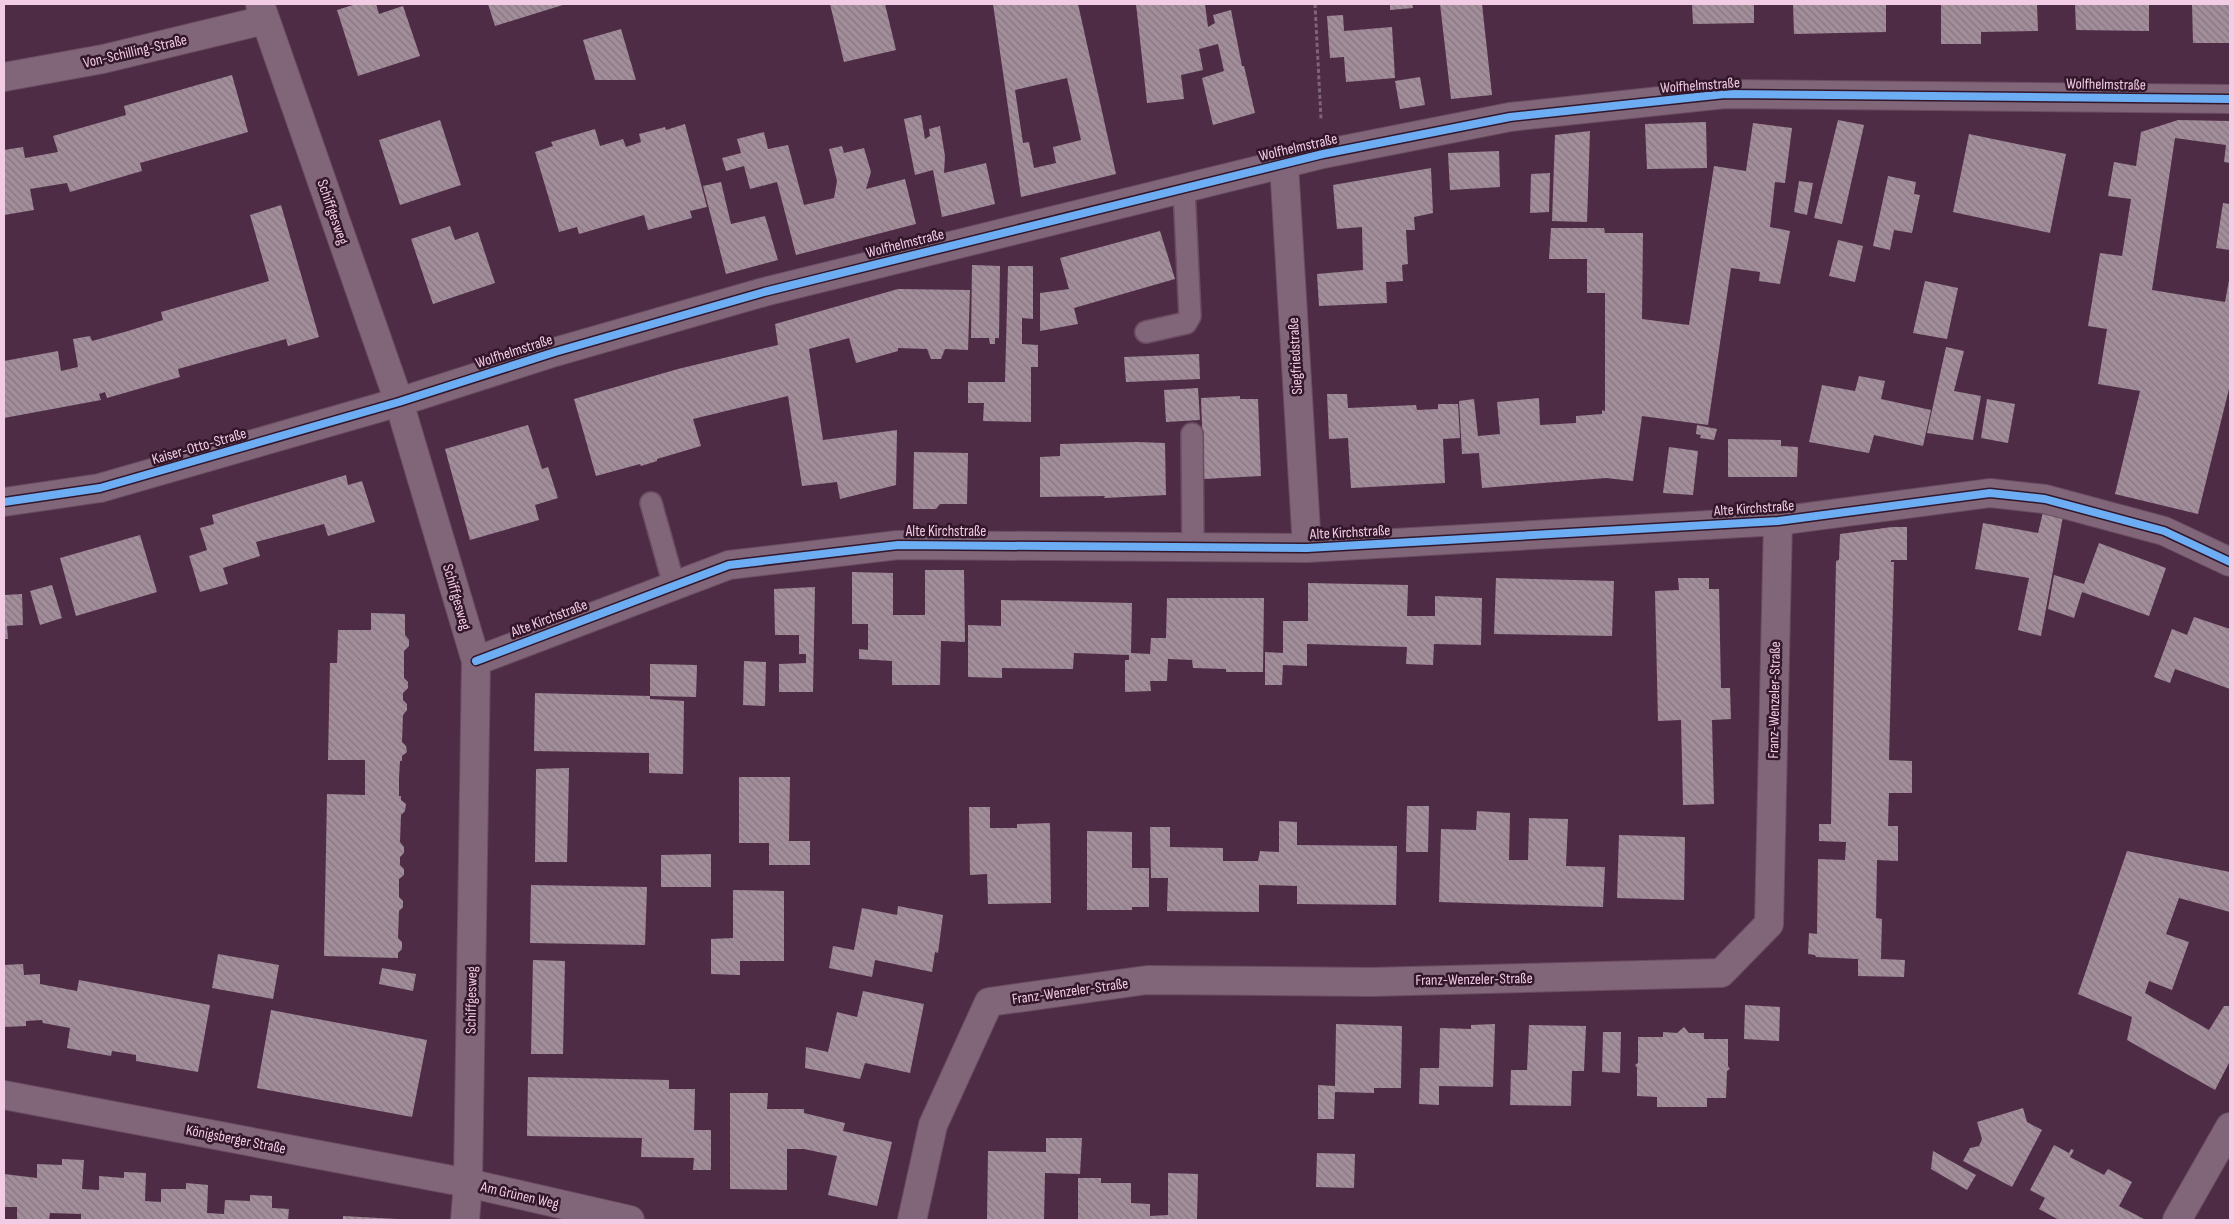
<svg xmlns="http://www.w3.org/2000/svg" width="2234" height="1224" viewBox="0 0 2234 1224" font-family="'Sofia Sans Condensed',sans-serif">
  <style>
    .building { fill: url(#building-back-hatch); fill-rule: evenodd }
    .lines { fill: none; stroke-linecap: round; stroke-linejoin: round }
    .service-casing { stroke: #6b4c62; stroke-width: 24 }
    .minor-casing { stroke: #6b4c62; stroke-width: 30 }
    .tertiary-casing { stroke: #6b4c62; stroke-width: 30 }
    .path { stroke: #7d6476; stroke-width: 3; stroke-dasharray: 4 2.5; stroke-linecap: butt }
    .service { stroke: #806678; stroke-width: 21 }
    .minor { stroke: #806678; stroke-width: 28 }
    .tertiary { stroke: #806678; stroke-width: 28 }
    .cycleway-casing { stroke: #32162a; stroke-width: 11 }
    .cycleway { stroke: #6dadf4; stroke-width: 8 }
    .labels { text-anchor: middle; stroke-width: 5; stroke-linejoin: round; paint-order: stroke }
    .street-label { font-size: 15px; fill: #f2cbe4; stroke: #32162a }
  </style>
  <defs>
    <pattern id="building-back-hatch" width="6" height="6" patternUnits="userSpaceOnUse" patternTransform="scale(1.25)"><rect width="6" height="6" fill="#a28d9a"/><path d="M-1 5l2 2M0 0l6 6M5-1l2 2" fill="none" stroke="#877580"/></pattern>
  </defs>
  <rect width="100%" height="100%" fill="#4f2c46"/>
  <g class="building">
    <path d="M356,4H376L379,14L403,6L420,56L358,76L337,10Z"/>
    <path d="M488,4H566L495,26Z"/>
    <path d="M830,4H885L896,50L844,62Z"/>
    <path d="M993,4H1078L1116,174L1021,197ZM1067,78L1081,140L1053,147L1056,163L1034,168L1029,142L1023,143L1015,90Z"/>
    <path d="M1136,4H1205L1208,27L1215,23L1213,15L1231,10L1242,66H1244L1255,113L1213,125L1202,78L1224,71L1218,44L1199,49L1203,70L1181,75L1184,99L1147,103Z"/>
    <path d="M1390,4H1412L1413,8L1390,10Z"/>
    <path d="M1440,4H1482L1492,95L1451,99Z"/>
    <path d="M1692,4H1754V23L1693,24Z"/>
    <path d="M1793,4H1886V32L1794,34Z"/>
    <path d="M1941,4H2037L2038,31L1981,32V44H1941Z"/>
    <path d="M2075,4H2149V31L2076,30Z"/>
    <path d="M2192,4H2230V43H2193Z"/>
    <path d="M1343,15L1344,31L1392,27L1395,78L1346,82L1344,57L1330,58L1327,16Z"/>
    <path d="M621,29L636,80H595L583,40Z"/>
    <path d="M232,75L248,132L140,163L142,171L70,192L67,183L30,189L34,210L4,215V150L23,147L25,158L58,152L53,136L126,115L124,106Z"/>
    <path d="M1420,77L1425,105L1400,109L1395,81Z"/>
    <path d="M921,115L925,139L930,136L929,129L940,126L945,156L944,173L986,163L995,204L942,217L933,170L915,175L904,119Z"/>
    <path d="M440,120L461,185L400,205L379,140Z"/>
    <path d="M1838,120L1864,125L1842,224L1814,218Z"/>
    <path d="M2178,120L2230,121V163L2224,162L2226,145L2175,138L2152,290L2225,302L2230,275V385L2198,514L2115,494L2140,391L2098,384L2107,329L2088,326L2100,253L2122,256L2131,199L2108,196L2114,162L2136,166L2141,132Z"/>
    <path d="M1706,122L1707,168L1647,169L1645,124Z"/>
    <path d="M1753,123L1792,128L1785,183L1775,182L1770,227L1790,231L1780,284L1759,281L1760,272L1731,268L1708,425L1642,416L1633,481L1606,478L1482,488L1479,453L1462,454L1459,401L1474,399L1478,436L1500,434L1497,402L1539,398L1540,425L1576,423V416L1602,414V410L1605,411V293H1587V259H1549L1551,228H1604L1605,233H1643L1642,319L1689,325L1714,166L1746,171Z"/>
    <path d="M685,124L707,207L690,211L692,218L648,230L644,215L579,234L577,227L559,232L535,152L553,146L551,142L595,129L600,146L623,139L626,147L641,142L639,134L665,127L666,130Z"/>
    <path d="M1590,131L1587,222L1552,221L1555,135Z"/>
    <path d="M764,132L768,149L788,145L804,205L834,198L837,181L829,149L842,146L844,153L864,148L871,172L866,189L905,179L916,224L796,255L777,182L750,189L744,166L726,171L722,158L741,153L737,139Z"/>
    <path d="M1969,134L2066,154L2050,233L1953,212Z"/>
    <path d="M1499,151L1500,187L1450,190L1448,153Z"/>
    <path d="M1431,168L1433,213L1414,217L1415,230H1406L1408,264L1402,265L1403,281L1386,282L1387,303L1319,306L1317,274L1363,270L1362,227L1337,229L1333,185Z"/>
    <path d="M1550,173L1549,212L1530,213L1531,174Z"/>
    <path d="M1888,176L1916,182L1914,194L1920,195L1912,233L1894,230L1890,250L1873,246Z"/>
    <path d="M1799,181L1813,183L1807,215L1794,212Z"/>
    <path d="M721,182L731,224L765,216L778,260L726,274L703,186Z"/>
    <path d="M2223,203L2230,204V250L2216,248Z"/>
    <path d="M281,205L319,337L288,346L286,339L178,369L180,377L107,398L105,392L99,394L101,400L4,418V361L58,351L61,371L78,367L73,339L90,336L92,341L128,331L163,320L161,312L269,281L250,215Z"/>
    <path d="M450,226L455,240L478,232L495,283L433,304L411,239Z"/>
    <path d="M1160,231L1175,279L1074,308L1078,324L1040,331V293L1069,289L1060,258Z"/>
    <path d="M1838,240L1863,246L1855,282L1829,276Z"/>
    <path d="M972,265L1000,266L999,338H995V344H990L989,338H971Z"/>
    <path d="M1008,266H1033V319L1022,318V344L1038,345V367H1031V422L983,421L984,403H968V382H1005Z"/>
    <path d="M1925,281L1958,288L1947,339L1913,333Z"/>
    <path d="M898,289L970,290L968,350L945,349L941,359H931L927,349L898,348V351L856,363L849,338L809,349L823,440L897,430L896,485L840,499L837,482L802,486L788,396L693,419L701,446L657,459V461L641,466L640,464L596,476L574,399L678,369L778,345L775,324Z"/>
    <path d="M1946,347L1964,351L1954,391L1981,396L1973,440L1927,433Z"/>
    <path d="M1199,354L1200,379L1126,382L1124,357Z"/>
    <path d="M1859,376L1885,381L1881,399L1931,410L1923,446L1874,435L1869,453L1809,442L1822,385L1855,391Z"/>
    <path d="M1198,388L1200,420L1166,422L1164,390Z"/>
    <path d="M1327,394H1347L1348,408L1416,405L1417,410L1438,409V404H1458L1460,438L1443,439L1445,483L1351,488L1348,438L1329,439Z"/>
    <path d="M1240,396V399H1258L1261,476L1204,479L1201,398Z"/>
    <path d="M1987,399L2015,404L2008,443L1981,438Z"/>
    <path d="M528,425L542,469L548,467L558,498L535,505L539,520L470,540L445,449Z"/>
    <path d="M1697,425L1717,429L1714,440L1700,438L1701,435L1696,434Z"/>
    <path d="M1728,439L1781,440V446L1798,447L1797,477H1728Z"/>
    <path d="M1137,442L1165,443L1166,495L1104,498L1105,496L1040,497V457L1060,456V444Z"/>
    <path d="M1669,447L1698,451L1693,495L1663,493Z"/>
    <path d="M914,452L968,453L967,504H940L936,509H913Z"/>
    <path d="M346,475L348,485L362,481L375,522L328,536L324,524L256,542L260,556L223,568L228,584L200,592L189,556L207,550L200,528L214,524L212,515Z"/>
    <path d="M2043,512L2063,516L2041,636L2018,630L2029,578L1975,569L1983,523L2038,533Z"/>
    <path d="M1892,527H1907V560H1891V562H1894L1889,760L1912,761V793H1889L1888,826H1898V861L1877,860L1876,918L1882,919L1881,959L1905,960L1904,977L1858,976V959L1816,957L1815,955L1808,954L1809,933L1817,934L1818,859L1845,860L1846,842L1819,841V824H1831L1836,561L1839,560L1840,534Z"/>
    <path d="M140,535L157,592L76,616L60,558Z"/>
    <path d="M2099,543L2166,568L2149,616L2082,592L2074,618L2048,609L2054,575L2084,584Z"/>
    <path d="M925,570H964L965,642L941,641L940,685H892V661L859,659V649L868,650V624H852V572L893,573V615H925Z"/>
    <path d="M1496,578L1614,581L1612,636L1494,634Z"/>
    <path d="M1678,578H1709V589H1719L1721,688H1730L1731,719L1712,720L1714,804L1683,805L1681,720L1658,721L1655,591L1679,590Z"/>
    <path d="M1308,583L1408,585L1407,616H1435V596L1482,598L1481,645L1434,644L1433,665L1406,664L1407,647L1307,644V666L1283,665L1282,685H1265V652L1283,653V621H1308Z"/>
    <path d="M52,585L62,618L40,625L30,591Z"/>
    <path d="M815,587L813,692H779V664L806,663V654H799V635H775L774,589Z"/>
    <path d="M4,591L5,595L22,594L23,625L7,626L8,639H4Z"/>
    <path d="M1167,598H1264L1263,672H1226V669L1193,668L1192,660L1168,659L1167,681H1150L1151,691L1125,692V660H1129V655L1074,653L1073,669L1002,668V678L968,677V625L1001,626V600L1132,603L1131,653L1150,654L1151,638H1166Z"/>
    <path d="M371,613L405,614V635L409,640V646L404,651V678L408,682V688L403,693V700L407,704V710L403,715L402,742L406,746L407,752L402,756V761H400L399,778V796H401V800L406,804L405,811L401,815L400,842L404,847V853L400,857V865L404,869V875L399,879V897L403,901V907L399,911L398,938L402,942V949L398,953V958L324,956L327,794L365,795V760H328L330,663H337L338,630H371Z"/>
    <path d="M2194,617L2230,629V689L2175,669L2170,683L2154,677L2172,629L2187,635Z"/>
    <path d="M744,661L766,662L765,706L743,705Z"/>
    <path d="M650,664L697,665L696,697L650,696Z"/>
    <path d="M535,693L650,696V699L684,701L683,774L649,773V753L534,751Z"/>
    <path d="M569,768L567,862H535L536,769Z"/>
    <path d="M739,777H790L789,841H810V865H769V843H739Z"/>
    <path d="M1407,806H1429L1428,852H1406Z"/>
    <path d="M969,807H990V828H1017V824L1050,823L1051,903L988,904L987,874L970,875Z"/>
    <path d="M1477,811L1510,813L1509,860H1528L1529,818L1568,819L1566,866L1605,867L1603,907L1439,902L1441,829L1476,830Z"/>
    <path d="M1279,821L1297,822V845L1397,846L1396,905L1297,904V886L1259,885V912L1167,911L1168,878H1151L1150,827H1170V847L1223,848V861H1258L1260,851L1279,852Z"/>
    <path d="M1087,831L1132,832V868H1149V907H1132V910H1087Z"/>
    <path d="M1619,835L1685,837L1684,900L1617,898Z"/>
    <path d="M2127,851L2230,872V912L2179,898L2166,934L2189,942L2172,990L2149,981L2145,993L2209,1030L2224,1006H2230V1061L2215,1090L2127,1040L2132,1017L2078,994Z"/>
    <path d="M711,854V887H661V855Z"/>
    <path d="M531,885L647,887L645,945L530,943Z"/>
    <path d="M733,890L784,891V961H740V975L711,974V939L733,938Z"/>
    <path d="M898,906L943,915L938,953L935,952L932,972L875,960L872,977L829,968L833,946L854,950L862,908L897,915Z"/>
    <path d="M218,954L279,965L273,999L212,988Z"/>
    <path d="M533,960L565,961L563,1054H531Z"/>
    <path d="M23,964L24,975L40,974V984L77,991L79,980L210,1005L198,1072L136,1061V1055L125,1053L112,1051L111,1056L67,1048L70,1028L43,1023L42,1020L26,1021V1026L4,1027V965Z"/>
    <path d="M382,968L416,974L413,991L379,984Z"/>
    <path d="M863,991L924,1004L910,1073L865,1063L860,1079L805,1068L806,1047L828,1052L837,1012L857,1017Z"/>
    <path d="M1745,1005L1780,1007L1779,1041L1744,1039Z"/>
    <path d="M271,1010L427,1040L412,1117L257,1088Z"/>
    <path d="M1336,1024L1402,1026L1401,1088H1374V1093L1335,1092L1334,1119H1318V1085L1335,1086Z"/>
    <path d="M1495,1024L1493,1087L1439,1086V1105L1419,1104L1420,1068H1439L1440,1028L1471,1029V1025Z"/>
    <path d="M1529,1025L1586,1026L1584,1071H1572L1571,1106L1510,1105L1511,1070H1527Z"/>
    <path d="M1684,1027L1689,1033H1704V1039H1728V1066L1730,1069L1727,1071L1726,1098H1707V1107H1657V1097L1637,1096V1068L1635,1065L1638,1063V1037H1663V1032L1677,1033Z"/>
    <path d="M1603,1032H1621L1620,1073L1602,1072Z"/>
    <path d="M528,1077L669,1080V1089H695L694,1130H711V1170H693L694,1158L641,1157L642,1138L527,1136Z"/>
    <path d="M730,1093H768L767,1109H804V1113L845,1123L843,1131L892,1142L877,1206L828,1195L837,1156L804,1149H787V1190L730,1189Z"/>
    <path d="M2023,1108L2027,1122L2042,1130L2012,1187L1963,1161L1970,1148L1979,1146L1982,1139L1977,1122Z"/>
    <path d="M1046,1138H1082L1080,1174L1045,1173L1044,1220H987L988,1151L1046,1152Z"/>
    <path d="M2054,1145L2069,1153L2071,1149L2074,1150L2070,1157L2104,1175L2108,1169L2132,1182L2119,1206L2144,1219L2143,1220H2059L2039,1209L2045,1198L2030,1190Z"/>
    <path d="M1933,1151L1976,1175L1967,1190L1931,1169Z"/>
    <path d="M1317,1153L1355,1154L1354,1188L1316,1187Z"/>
    <path d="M62,1159L84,1160L82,1189L99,1190V1176L124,1178V1172L146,1173L145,1201L161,1202V1189H186V1183L208,1185L207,1213L224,1214L225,1200L250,1201V1195L272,1196V1208L289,1209L288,1220H81V1214L50,1213L49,1220H17V1207H4V1174L37,1178V1164L62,1165Z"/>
    <path d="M1168,1173L1198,1174L1197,1220H1078V1178H1101V1183H1131V1203L1150,1204V1216L1168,1215Z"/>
    <path d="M343,1216L397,1219V1220H343Z"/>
  </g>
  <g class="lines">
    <defs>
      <g id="service">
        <path d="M1146,332L1186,323L1190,316L1184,189"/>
        <path d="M1192,434L1193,547"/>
        <path d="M651,503L674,585"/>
      </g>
      <g id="minor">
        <path d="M260,4L399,402L476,661L468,1183L465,1220"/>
        <path d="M4,77L103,59L265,20"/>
        <path d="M1284,164L1307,548"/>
        <path d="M476,661L729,565L898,545L1307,548L1778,521L1990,493L2045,499L2164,531L2230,562"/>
        <path d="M4,1095L468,1183L630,1220"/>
        <path d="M912,1220L933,1125L989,1002L1147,980L1371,982L1721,973L1769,924L1778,521"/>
        <path d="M2177,1220L2230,1127"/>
      </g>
      <path id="tertiary" d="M4,502L100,488L399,402L555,352L764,292L1323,154L1510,117L1725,94L2230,99"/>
    </defs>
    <use href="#service" class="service-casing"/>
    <use href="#minor" class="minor-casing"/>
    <use href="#tertiary" class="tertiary-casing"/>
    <path class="path" d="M1315,4L1321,119"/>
    <use href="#service" class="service"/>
    <use href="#minor" class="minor"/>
    <use href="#tertiary" class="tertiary"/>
    <defs>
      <g id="cycleway">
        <path d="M4,502L100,488L399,402L555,352L764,292L1323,154L1510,117L1725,94L2230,99"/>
        <path d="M476,661L729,565L898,545L1307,548L1778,521L1990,493L2045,499L2164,531L2230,562"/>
      </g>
    </defs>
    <use href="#cycleway" class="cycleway-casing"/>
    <use href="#cycleway" class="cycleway"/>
  </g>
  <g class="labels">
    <g class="street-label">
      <text transform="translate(135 51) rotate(-13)" y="5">Von-Schilling-Straße</text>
      <text transform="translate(2106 84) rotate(1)" y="5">Wolfhelmstraße</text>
      <text transform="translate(1700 85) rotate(-4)" y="5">Wolfhelmstraße</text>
      <text transform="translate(1298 147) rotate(-13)" y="5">Wolfhelmstraße</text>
      <text transform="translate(333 212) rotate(71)" y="5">Schiffgesweg</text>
      <text transform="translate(905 243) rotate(-14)" y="5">Wolfhelmstraße</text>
      <text transform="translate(514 351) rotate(-18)" y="5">Wolfhelmstraße</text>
      <text transform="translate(1295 356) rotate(-93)" y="5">Siegfriedstraße</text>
      <text transform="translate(199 446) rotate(-16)" y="5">Kaiser-Otto-Straße</text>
      <text transform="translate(1754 508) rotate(-4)" y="5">Alte Kirchstraße</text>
      <text x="946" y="536">Alte Kirchstraße</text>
      <text transform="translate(1350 532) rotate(-3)" y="5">Alte Kirchstraße</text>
      <text transform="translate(457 597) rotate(74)" y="5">Schiffgesweg</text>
      <text transform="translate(549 618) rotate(-21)" y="5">Alte Kirchstraße</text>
      <text transform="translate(1774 700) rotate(-89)" y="5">Franz-Wenzeler-Straße</text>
      <text transform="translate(1474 979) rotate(-1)" y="5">Franz-Wenzeler-Straße</text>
      <text transform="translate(1070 991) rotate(-8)" y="5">Franz-Wenzeler-Straße</text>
      <text transform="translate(471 1000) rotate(-89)" y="5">Schiffgesweg</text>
      <text transform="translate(236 1139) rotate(11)" y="5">Königsberger Straße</text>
      <text transform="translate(520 1195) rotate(13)" y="5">Am Grünen Weg</text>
    </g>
  </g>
  <rect width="2234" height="1224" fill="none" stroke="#f2cbe4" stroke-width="10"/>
</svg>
